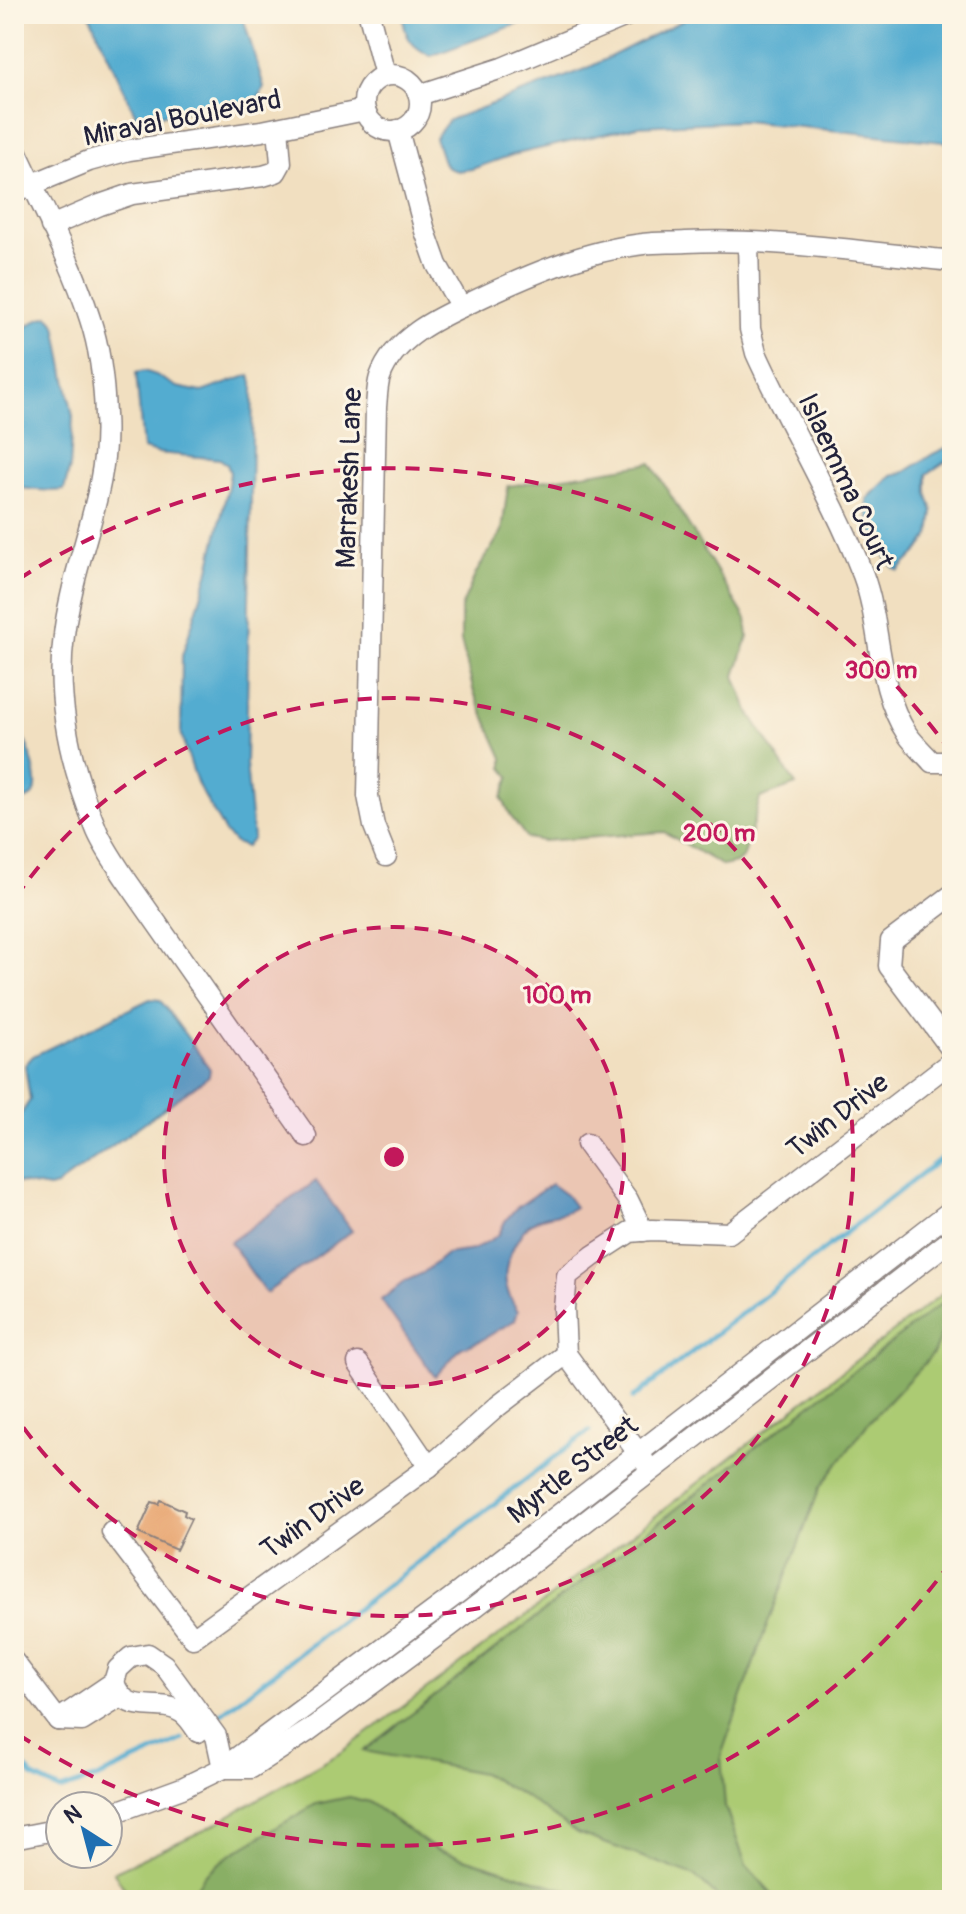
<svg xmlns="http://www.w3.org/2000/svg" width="966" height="1914" viewBox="0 0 966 1914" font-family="Pangolin,sans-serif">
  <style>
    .green { fill: #accb73; stroke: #677657; stroke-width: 2 }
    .forest { fill: #89af65; stroke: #566850; stroke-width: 2 }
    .water { fill: #53acd0; stroke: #3a6786; stroke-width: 2 }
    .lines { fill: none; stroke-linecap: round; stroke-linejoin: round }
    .stream { stroke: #53acd0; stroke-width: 5 }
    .building { fill: #e7a16b }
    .minor-casing { stroke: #8a807e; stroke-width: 23 }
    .minor { stroke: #fff; stroke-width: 20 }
    .ring { fill: none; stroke: #c2185b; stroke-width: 4; stroke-dasharray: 14 10 }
    .labels { text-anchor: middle; stroke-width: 6; stroke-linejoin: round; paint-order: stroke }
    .street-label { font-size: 28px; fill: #22223b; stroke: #fcf5e5 }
    .centre { fill: #c2185b; stroke: #fcf5e5; stroke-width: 4 }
    .ring-label { font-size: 24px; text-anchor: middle; font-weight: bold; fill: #c2185b; stroke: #fcf5e5; stroke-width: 6; stroke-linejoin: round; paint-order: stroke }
  </style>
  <rect width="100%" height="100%" fill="#fcf5e5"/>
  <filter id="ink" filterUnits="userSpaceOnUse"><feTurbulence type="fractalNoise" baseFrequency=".0125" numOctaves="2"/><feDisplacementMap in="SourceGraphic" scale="16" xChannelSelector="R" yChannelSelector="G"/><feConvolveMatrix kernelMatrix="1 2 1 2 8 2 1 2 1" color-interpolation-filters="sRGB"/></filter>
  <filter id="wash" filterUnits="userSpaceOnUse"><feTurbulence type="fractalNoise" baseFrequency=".006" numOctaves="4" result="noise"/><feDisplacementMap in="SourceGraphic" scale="32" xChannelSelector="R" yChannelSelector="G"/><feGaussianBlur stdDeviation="1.8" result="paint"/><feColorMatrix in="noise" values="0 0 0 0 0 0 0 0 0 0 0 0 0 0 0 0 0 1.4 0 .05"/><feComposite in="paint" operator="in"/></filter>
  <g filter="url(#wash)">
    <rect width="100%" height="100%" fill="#f1dfc0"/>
    <path class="green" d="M952,1286V1900H133L113,1872L200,1832L342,1752L551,1597Z"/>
    <g class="forest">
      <path d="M651,463L746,619L748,637L735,676L749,712L796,785L760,798L744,856L736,863L723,866L664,832L543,841L527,838L512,818L502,798L510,777L503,768V758L474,693L461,641V608L476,573L502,531L508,486Z"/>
      <path d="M952,1295V1308L933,1354L869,1422L820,1488L765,1631L721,1756L725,1806L746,1865L778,1900H721L695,1876L577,1833L526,1797L482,1773L364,1751Z"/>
      <path d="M349,1797L369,1802L435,1849L599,1900H188L205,1875L228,1856L316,1804Z"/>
    </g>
    <g class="water">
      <path d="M89,14H242L264,87L260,96L249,102L137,118Z"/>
      <path d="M407,14H545L431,56C412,47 405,38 403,17Z"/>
      <path d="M695,14H952V143L744,121L639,126L512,155L472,169L457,171L448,168L443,162L435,138L449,120L586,69Z"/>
      <path d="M48,316L56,325L73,417L70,467L64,490C47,493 31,488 14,488V335L39,319Z"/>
      <path d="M144,371L156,375L177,387L202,392L250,375L253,386L246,764L253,838L246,847L235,843L226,834L198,785L181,735L182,656L208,574L227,491L230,473L227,464L220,459L158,453L143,449L136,373Z"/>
      <path d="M952,445V457L927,474V493L933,511L930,535L920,549L898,571C886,564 873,533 869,519C867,512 867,506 867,499L892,475L905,472L933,454Z"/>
      <path d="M14,736L23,737C29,747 42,787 33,795C29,799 19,802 14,804Z"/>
      <path d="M150,999L160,1000L210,1069L209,1076L56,1186L49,1188L14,1182V1120L19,1117L30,1100L25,1065L33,1056Z"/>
      <path d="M316,1181L352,1231L266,1293L230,1242Z"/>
      <path d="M551,1184L566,1195L575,1207C565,1215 551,1214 539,1219C526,1225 521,1233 514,1246C502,1270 502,1288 518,1311L515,1320L480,1341L461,1348L435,1377L381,1300L405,1281L423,1273L446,1254L473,1250L492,1239L499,1234L505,1221L515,1209Z"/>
    </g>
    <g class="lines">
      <g class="stream">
        <path d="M633,1398L952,1150"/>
        <path d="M215,1718L589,1431"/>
        <path d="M14,1755L32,1776L60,1790L99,1777L182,1739"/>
      </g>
    </g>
    <g id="blocks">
      <path class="building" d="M161,1500L185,1511L184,1515L191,1519L176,1550L138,1533L152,1502L159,1504Z"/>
    </g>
  </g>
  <g filter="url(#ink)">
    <use href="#blocks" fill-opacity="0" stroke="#8a807e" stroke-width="2"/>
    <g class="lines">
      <defs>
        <g id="minor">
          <path d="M369,14L385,75"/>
          <circle cx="392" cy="103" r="28"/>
          <path d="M419,95L502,68L631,14"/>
          <path d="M398,130L425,231L437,265L461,307"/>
          <path d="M14,146C40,203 71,259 90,319C100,349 104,384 105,415C109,471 90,522 76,575C71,595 66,615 64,635C55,700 72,770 97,831C104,847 115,863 125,878L306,1136"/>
          <path d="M14,192L89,161L129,150L262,131L365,110"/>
          <path d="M51,226L100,205L132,194L263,176L276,172L281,163L278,128"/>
          <path d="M748,242L750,329L756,353C790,428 833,498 863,575C882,626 876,687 907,734C914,744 924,753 932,762H952"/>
          <path d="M386,856L374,826L368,796L376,407C377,397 377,386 380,377C394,338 437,318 472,302C526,276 583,251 643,244C657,242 672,243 686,242C775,238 864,252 952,261"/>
          <path d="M952,895L891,941L889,966L952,1050"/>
          <path d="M587,1144L628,1200L643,1231"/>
          <path d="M566,1354L644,1461"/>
          <path d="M358,1363L429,1467"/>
          <path d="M112,1532L193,1638L429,1467L498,1406L566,1354L564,1308L567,1276L593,1256L630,1232L652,1230L729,1233L952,1061"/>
          <path d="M14,1662L58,1720"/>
          <path d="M114,1682C126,1719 158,1697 181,1712C188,1716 194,1726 198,1732"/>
          <path d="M58,1720L114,1682L118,1669L131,1657L148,1654L164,1665L216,1736L223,1768"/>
          <path d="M58,1720L82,1721L122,1696"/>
          <path d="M223,1768H251L308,1731L449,1627L952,1239"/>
          <path d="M108,1815L182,1788L223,1768L450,1599L952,1210"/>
          <path d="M14,1838L60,1829"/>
        </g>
      </defs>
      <use href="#minor" class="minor-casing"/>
      <use href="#minor" class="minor"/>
    </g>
  </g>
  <circle cx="394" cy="1157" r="230" fill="#c2185b" fill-opacity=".12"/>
  <g class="ring">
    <circle cx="394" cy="1157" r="230"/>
    <path d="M16 897A459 459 0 1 1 16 1417"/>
    <path d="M951 1562A689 689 0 0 1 19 1735M19 579A689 689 0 0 1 951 752"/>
  </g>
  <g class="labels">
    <g class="street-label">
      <text transform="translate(182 117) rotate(-11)" y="10">Miraval Boulevard</text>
      <text transform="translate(348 478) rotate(-88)" y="10">Marrakesh Lane</text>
      <text transform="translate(847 481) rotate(65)" y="10">Islaemma Court</text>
      <text transform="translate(837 1115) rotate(-38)" y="10">Twin Drive</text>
      <text transform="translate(572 1469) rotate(-38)" y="10">Myrtle Street</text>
      <text transform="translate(312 1517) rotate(-36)" y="10">Twin Drive</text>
    </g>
  </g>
  <circle cx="394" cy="1157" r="12" class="centre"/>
  <g class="ring-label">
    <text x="881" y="678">300 m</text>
    <text x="719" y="841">200 m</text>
    <text x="557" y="1003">100 m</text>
  </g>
  <rect width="966" height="1914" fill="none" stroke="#fcf5e5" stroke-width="48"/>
  <g transform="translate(84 1830) rotate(324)"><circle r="38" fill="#fcf5e5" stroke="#a5a1a1" stroke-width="2"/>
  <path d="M0-6L14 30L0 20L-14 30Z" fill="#1f6fb2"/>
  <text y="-12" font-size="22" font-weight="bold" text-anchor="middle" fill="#22223b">N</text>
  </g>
</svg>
